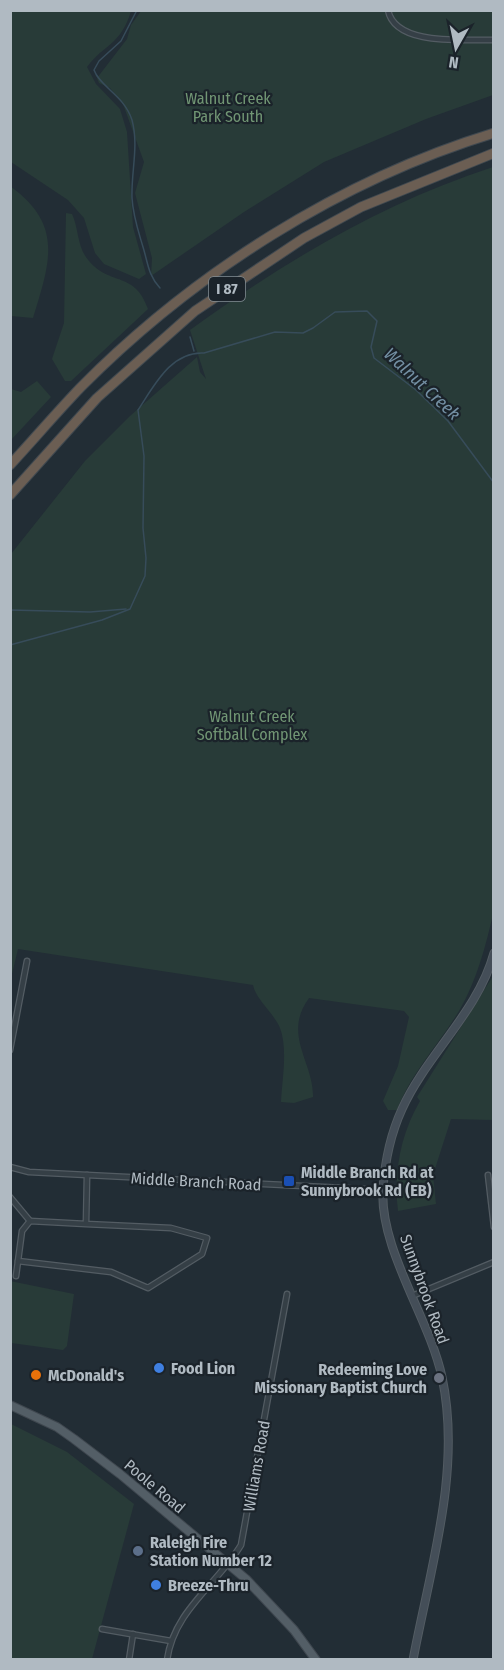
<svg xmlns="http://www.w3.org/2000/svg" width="504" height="1670" viewBox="0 0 504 1670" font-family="'Fira Sans Condensed',sans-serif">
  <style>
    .green { fill: #283b38 }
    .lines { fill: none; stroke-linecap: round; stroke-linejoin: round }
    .stream { stroke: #374c5a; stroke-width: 1.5 }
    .minor-casing { stroke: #535c63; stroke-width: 7 }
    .secondary-casing { stroke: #535c63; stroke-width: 9 }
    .primary-casing { stroke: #3f474f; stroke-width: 10 }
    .motorway-casing { stroke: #404950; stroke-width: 11 }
    .minor { stroke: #353f46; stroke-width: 4.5 }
    .secondary { stroke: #444e58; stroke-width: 7 }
    .primary { stroke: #535e66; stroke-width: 8 }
    .motorway { stroke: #6b5e53; stroke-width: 9 }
    .transit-dot { fill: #1a4fb4; stroke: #1b232a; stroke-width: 2 }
    .shop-dot { fill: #3f7fe0; stroke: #1b232a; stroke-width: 2 }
    .food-dot { fill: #e8710a; stroke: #1b232a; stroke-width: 2 }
    .worship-dot { fill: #6b7280; stroke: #1b232a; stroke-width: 2 }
    .service-dot { fill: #5c6f8a; stroke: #1b232a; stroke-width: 2 }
    .labels { text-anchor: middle; stroke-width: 4.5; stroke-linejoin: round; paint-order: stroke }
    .shield { fill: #1b232a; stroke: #838d94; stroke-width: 1.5 }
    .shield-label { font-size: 15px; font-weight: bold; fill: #b0bac2 }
    .park-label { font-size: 16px; fill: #719674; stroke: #1b232a }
    .poi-label { font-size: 16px; font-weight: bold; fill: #b0bac2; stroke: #1b232a; text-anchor: start }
    .street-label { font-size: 16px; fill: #b0bac2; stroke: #1b232a }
    .water-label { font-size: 18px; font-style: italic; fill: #738fa3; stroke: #1b232a }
  </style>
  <rect width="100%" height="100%" fill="#222d35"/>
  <g class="green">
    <path d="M10,11H131C121,45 104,44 87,67L96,84L120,109L127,132L133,227L146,274L139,279L104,264L95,253L84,218L68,200L11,162Z"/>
    <path d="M141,11H493V95L426,119L324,162L244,212L151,276L152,258L135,193L144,162L123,104L110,88L99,83L97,78L127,39L131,25Z"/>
    <path d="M493,167L494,910C486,945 477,980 459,1011C439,1044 411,1073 397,1110H388L383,1101L398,1066L409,1017L404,1011L309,998C282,1035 314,1062 313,1097L294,1103L281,1102C282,1080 288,1049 280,1028C273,1012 256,1000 253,985L18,949L11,978V554L85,461L130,416L197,357L200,372L206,379L190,330C284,262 382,203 493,167Z"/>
    <path d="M10,186C64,225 50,262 33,318L11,316Z"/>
    <path d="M66,213L72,214C79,229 77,248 89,261C110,286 135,271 148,309L71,381H65L52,359L64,323Z"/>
    <path d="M37,381L51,397L11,440V389L21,392Z"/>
    <path d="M493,976V1120L451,1119L433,1175L436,1204L398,1211C393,1173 401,1133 420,1101L417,1097Z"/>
    <path d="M10,1281L74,1294L67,1346L63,1350L11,1343Z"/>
    <path d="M11,1424L67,1452L134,1504L92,1659L11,1660Z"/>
  </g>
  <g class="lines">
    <g class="stream">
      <path d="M137,10L121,41L99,61L94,70C100,87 124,95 132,120C139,146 131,172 132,198C133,216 138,230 143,247C148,263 148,275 160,288"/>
      <path d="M190,337L194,351"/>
      <path d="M10,610L90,612L126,609"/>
      <path d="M10,645L102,620L130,609L145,576L146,558L143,528L144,456L138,410C154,386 171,351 204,353L275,332L303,333L313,328L335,312L367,311L377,321L371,347L374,358L416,390L448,421L494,483"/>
    </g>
    <defs>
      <g id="minor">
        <path d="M388,10C395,47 466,39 494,40"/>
        <path d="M10,1050L27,961"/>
        <path d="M10,1167L29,1172L87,1175L383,1190"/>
        <path d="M488,1175L494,1227"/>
        <path d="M10,1197L30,1221"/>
        <path d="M86,1224L171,1228L207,1238L202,1254L148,1288L111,1272L18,1261L22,1231L30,1221L86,1224L87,1175"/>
        <path d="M16,1276L18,1261"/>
        <path d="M412,1296L494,1262"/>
        <path d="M102,1629L171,1641"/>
        <path d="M129,1660L133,1634"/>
        <path d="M167,1660C174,1610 217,1585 241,1545L287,1294"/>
      </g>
      <path id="secondary" d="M413,1660C430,1569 462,1470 442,1377C429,1317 379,1249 383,1188C385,1161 391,1133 402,1109C427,1054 478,1012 494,953"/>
      <path id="primary" d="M10,1405L57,1427L74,1439L120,1474L246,1579L294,1630L316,1660"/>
      <g id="motorway">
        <path d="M10,465C34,439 57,412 81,387C194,273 340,180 494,133"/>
        <path d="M10,495L97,398L195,311L304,238L361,207L494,153"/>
      </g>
    </defs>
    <use href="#minor" class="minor-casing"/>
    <use href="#secondary" class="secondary-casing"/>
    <use href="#primary" class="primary-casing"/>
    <use href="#motorway" class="motorway-casing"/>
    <use href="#minor" class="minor"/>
    <use href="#secondary" class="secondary"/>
    <use href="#primary" class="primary"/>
    <use href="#motorway" class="motorway"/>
  </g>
  <rect class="transit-dot" x="283" y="1175" width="12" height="12" rx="3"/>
  <g class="shop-dot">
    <circle cx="159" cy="1368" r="6"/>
    <circle cx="156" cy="1585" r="6"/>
  </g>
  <circle class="food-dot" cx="36" cy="1375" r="6"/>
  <circle class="worship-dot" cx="439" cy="1378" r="6"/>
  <circle class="service-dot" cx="138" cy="1551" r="6"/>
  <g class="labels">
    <rect class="shield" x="209" y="277" width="36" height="24" rx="4.5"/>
    <g class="shield-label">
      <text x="227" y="294">I 87</text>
    </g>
    <g class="park-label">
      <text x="228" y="104">Walnut Creek<tspan x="228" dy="18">Park South</tspan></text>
      <text x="252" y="722">Walnut Creek<tspan x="252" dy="18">Softball Complex</tspan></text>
    </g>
    <g class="poi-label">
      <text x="301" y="1178">Middle Branch Rd at<tspan x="301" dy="18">Sunnybrook Rd (EB)</tspan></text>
      <text x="171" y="1374">Food Lion</text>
      <text x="427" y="1375" text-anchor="end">Redeeming Love<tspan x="427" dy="18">Missionary Baptist Church</tspan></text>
      <text x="48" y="1381">McDonald's</text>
      <text x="150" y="1548">Raleigh Fire<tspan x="150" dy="18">Station Number 12</tspan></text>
      <text x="168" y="1591">Breeze-Thru</text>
    </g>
    <g class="street-label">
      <text transform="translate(196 1181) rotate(3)" y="6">Middle Branch Road</text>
      <text transform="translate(425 1289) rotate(70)" y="6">Sunnybrook Road</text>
      <text transform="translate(256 1466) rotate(-80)" y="6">Williams Road</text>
      <text transform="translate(155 1486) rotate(40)" y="6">Poole Road</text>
    </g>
    <g class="water-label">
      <text transform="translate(422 384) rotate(43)" y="6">Walnut Creek</text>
    </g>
  </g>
  <rect width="504" height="1670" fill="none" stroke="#b0bac2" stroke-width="24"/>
  <g transform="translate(456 48) rotate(189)" stroke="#1b232a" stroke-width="4.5" paint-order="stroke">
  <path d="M0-4.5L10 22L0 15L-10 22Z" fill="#b0bac2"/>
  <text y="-9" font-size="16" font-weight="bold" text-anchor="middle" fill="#b0bac2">N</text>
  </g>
</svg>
